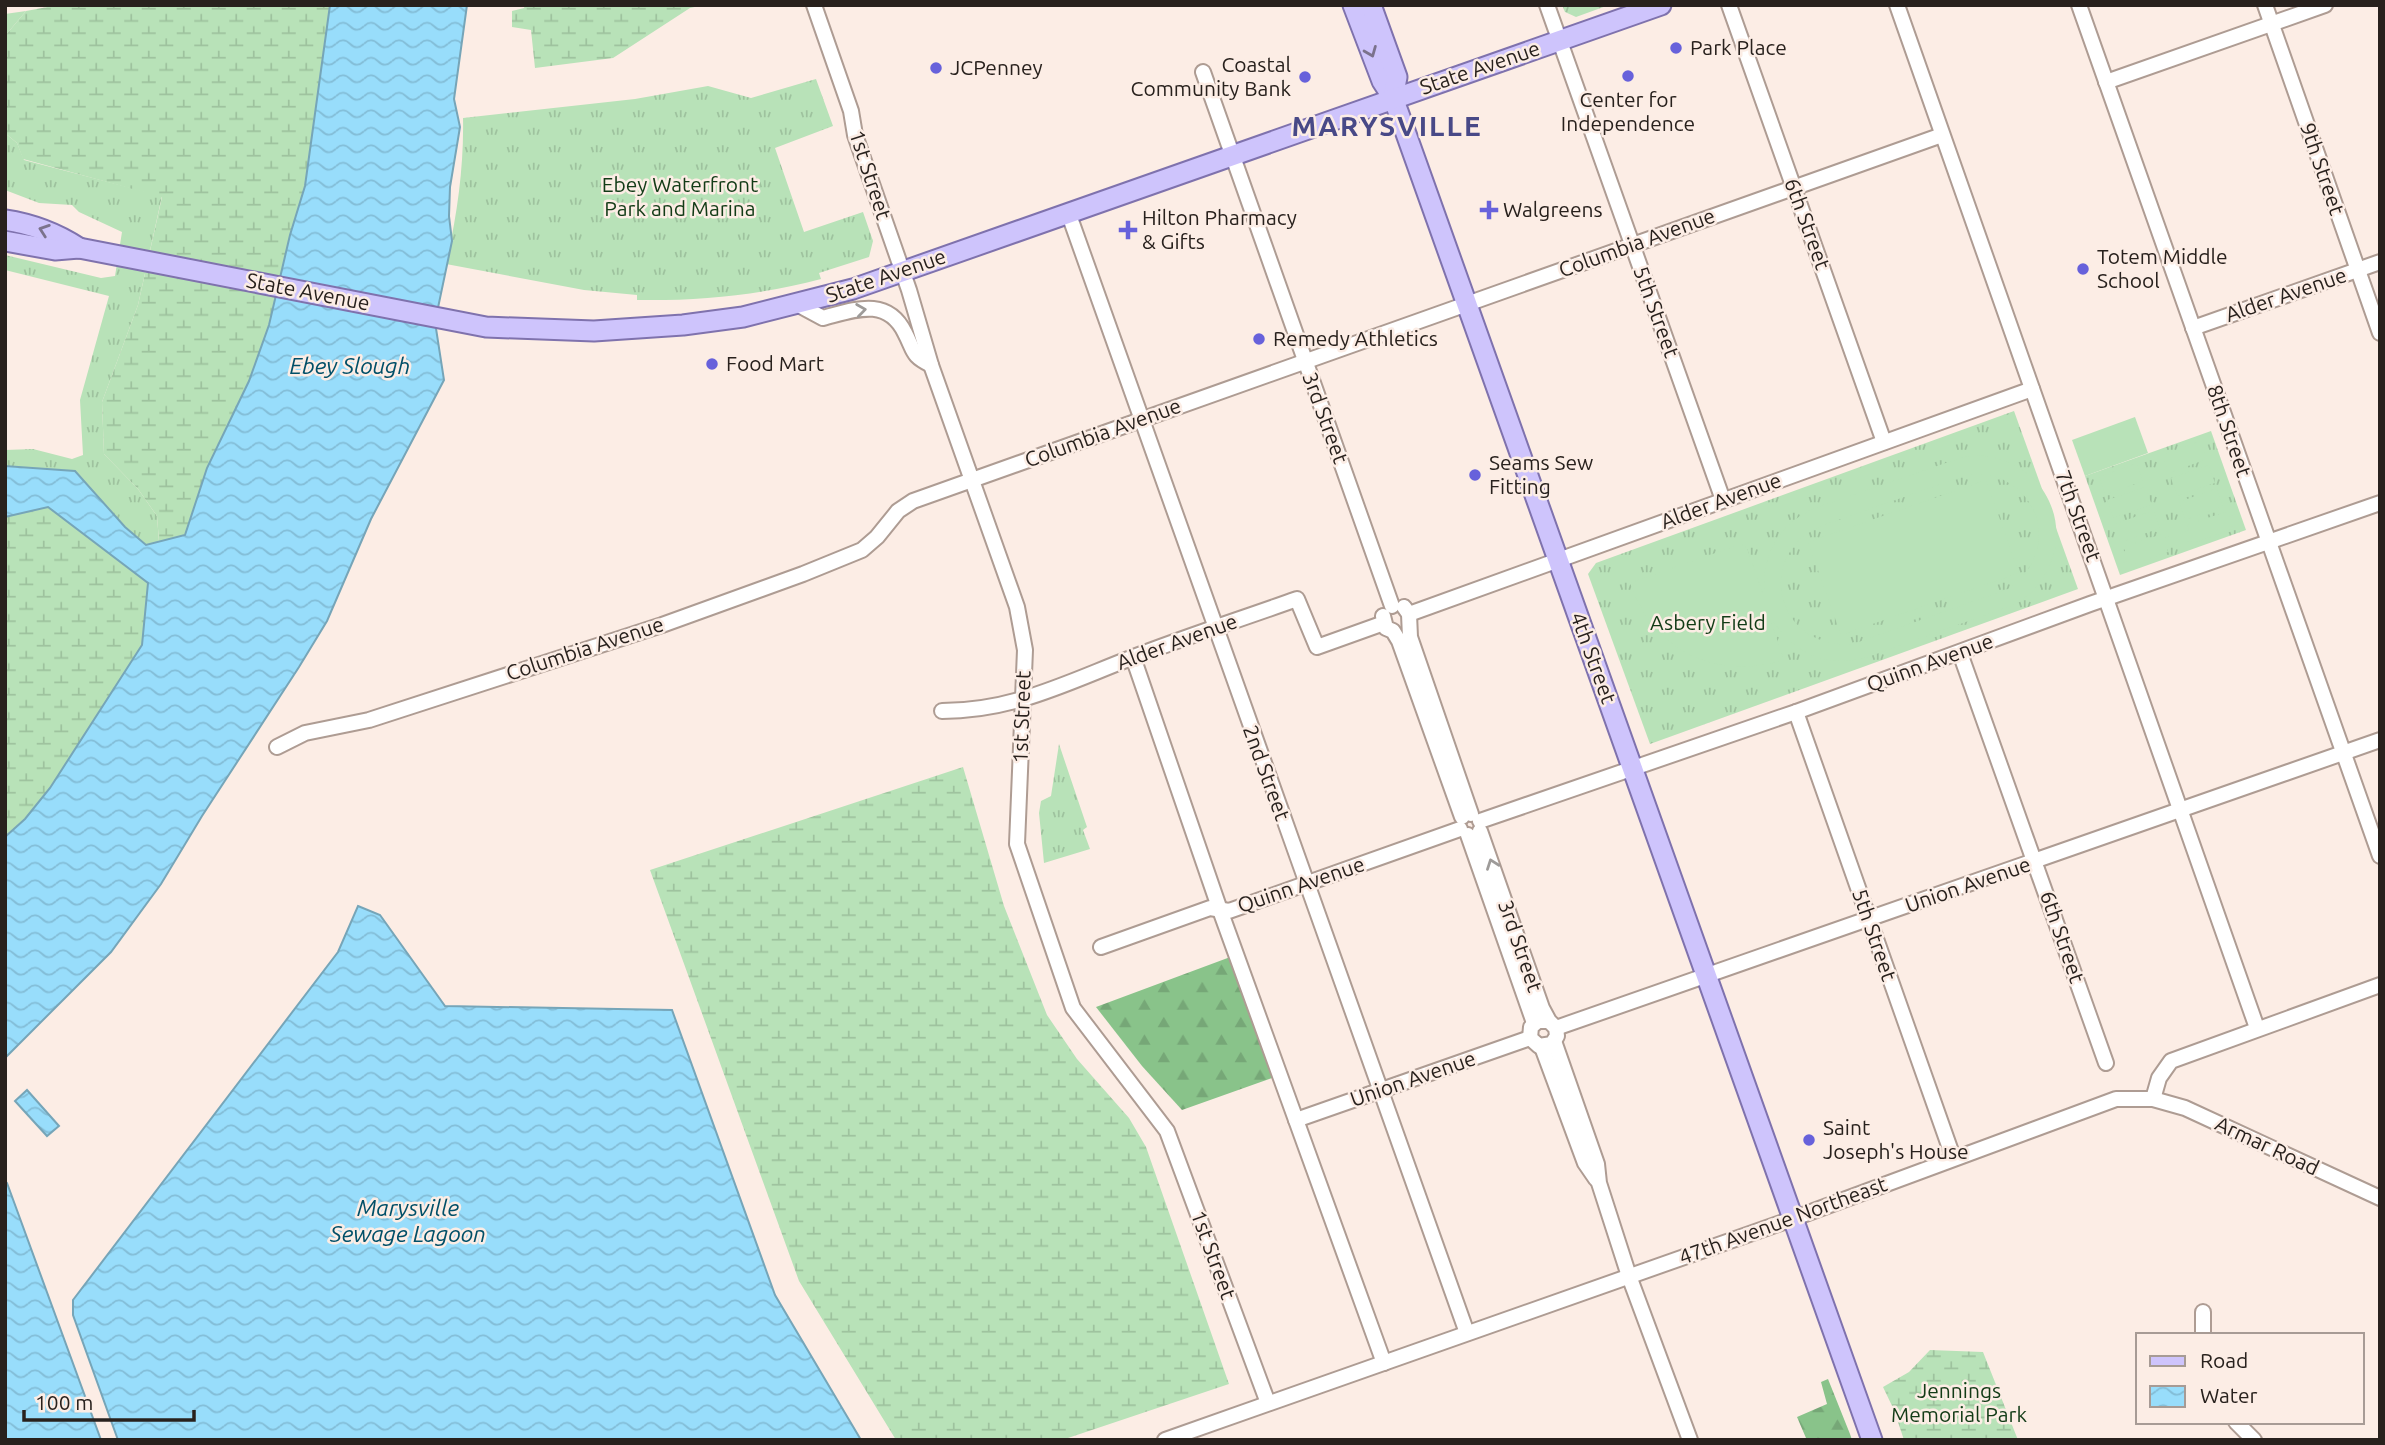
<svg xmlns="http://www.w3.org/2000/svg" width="2385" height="1445" viewBox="0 0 2385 1445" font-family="Ubuntu,sans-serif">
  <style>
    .grass { fill: url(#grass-tufts) }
    .forest { fill: url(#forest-firs) }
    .wetland { fill: url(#wetland-marsh) }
    .garden { fill: #b8e2b8; fill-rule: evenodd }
    .water { fill: url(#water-waves); stroke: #76a5b8; stroke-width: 2 }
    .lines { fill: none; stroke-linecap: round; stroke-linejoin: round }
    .minor-casing { stroke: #ae9c93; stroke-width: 18 }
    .major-casing { stroke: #7f72ad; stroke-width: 23 }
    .minor { stroke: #fff; stroke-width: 14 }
    .major { stroke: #cec4fc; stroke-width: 19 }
    .oneway { stroke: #7b728c }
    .oneway2 { stroke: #9e9b99 }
    .poi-dot { fill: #6761db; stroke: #fcede5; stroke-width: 2.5 }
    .labels { text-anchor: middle; stroke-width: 5; stroke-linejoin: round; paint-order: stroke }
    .poi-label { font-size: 21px; fill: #28211d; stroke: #fcede5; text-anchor: start }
    .street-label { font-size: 21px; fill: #28211d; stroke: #fcede5 }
    .park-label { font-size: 21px; fill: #123b16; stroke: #fcede5 }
    .water-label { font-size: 23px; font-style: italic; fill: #004f68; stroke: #fcede5 }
    .district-label { font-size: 28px; font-weight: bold; letter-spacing: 2px; fill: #484987; stroke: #fcede5 }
  </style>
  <defs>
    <pattern id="grass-tufts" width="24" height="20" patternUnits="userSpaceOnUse" patternTransform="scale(1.75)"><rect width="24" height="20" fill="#b8e2b8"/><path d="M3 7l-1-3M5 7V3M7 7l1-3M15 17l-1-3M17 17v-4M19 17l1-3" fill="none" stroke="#9ec29e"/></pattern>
    <pattern id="forest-firs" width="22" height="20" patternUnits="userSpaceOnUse" patternTransform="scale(1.75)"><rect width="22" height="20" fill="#89c38a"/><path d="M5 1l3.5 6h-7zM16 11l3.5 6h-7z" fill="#76a777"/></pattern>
    <pattern id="wetland-marsh" width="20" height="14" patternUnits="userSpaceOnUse" patternTransform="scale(1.75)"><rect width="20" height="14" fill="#b8e2b8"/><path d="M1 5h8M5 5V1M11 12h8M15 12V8" fill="none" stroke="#9ec29e"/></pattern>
    <pattern id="water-waves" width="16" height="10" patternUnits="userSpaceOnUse" patternTransform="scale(1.75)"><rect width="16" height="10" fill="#98ddfb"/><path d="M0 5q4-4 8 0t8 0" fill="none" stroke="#83bdd7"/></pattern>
  </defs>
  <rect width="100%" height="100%" fill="#fcede5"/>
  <g class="grass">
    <path d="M1562,5H1609L1576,17L1565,12Z"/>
    <path d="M26,11L5,36V14Z"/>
    <path d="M816,79L833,126L775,148L804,232L863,212L873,241L869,257L819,273L821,279C760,295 700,301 637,300V295L584,290L446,264C457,216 464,167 463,118L635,99L708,86L751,98Z"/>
    <path d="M5,133L17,143L24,160L162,196L138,305L102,402L104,454L138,489L157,516L159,542L146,545L125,527L75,471L5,466V450L33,449L72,459L83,455L80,400L109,296L5,270V255L101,278L115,276L122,232L79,212L72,205L39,203L5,190Z"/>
    <path d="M2014,411L2078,589L1650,744L1588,574L1596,563Z"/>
    <path d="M2211,431L2246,530L2120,575L2085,476Z"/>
    <path d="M1059,744L1087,827L1083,830L1090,849L1044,863L1039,813L1041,801L1051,796Z"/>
  </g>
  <g class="forest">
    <path d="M1233,956L1275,1077L1182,1110L1142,1066L1096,1007Z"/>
    <path d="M1828,1379L1850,1434L1852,1440L1806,1438L1797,1417L1827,1404L1821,1382Z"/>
  </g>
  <g class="wetland">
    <path d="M58,5H330L305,186L290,235L269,325L249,381L207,468L185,535L148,583L142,645L50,788L25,819L5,837V466L75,471L125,527L146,545L159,541L157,516L138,489L104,454L102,402L138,305L162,197L23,159L17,143L5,133V36L26,11Z"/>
    <path d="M525,5H704L690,8L613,58L535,68L531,30L512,27V11L524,8Z"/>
    <path d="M963,767L1004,906L1047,1015L1077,1059L1129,1118L1146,1147L1229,1384L1062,1440H896L799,1281L650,870Z"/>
    <path d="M1930,1350L1983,1352L2018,1440H1904L1894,1410L1883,1387L1909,1372Z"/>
  </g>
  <g class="garden">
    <path d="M2135,417L2148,453L2085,476L2072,440Z"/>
    <path d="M2200,441L2207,459L2169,473L2162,455Z"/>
    <path d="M1975,455C2059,458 2087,558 2016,604L1868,657C1823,669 1793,653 1769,615L1784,660C1716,681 1653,651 1630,583L1741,544L1747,548L1765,600C1760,559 1776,525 1815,508L1963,457ZM1987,474C2045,488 2058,555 2008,589L1853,644C1778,651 1752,557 1821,526L1967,475Z"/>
    <path d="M2137,463L2143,481L2105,495L2099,477Z"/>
    <path d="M2209,465L2215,483L2177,496L2171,478Z"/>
    <path d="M1986,480L2019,573L1841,635L1808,542Z"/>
    <path d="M2145,487L2152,505L2113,518L2107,500Z"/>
    <path d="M2217,488L2223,506L2185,520L2179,502Z"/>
    <path d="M2154,510L2160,528L2122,542L2115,524Z"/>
    <path d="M2225,512L2228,517L2233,515L2236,525L2231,527L2232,529L2194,543L2192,541L2187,542L2184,532L2189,530L2187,525Z"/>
    <path d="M2162,534L2163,538L2169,536L2172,546L2167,548L2168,552L2130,565L2128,561L2123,563L2120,553L2125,551L2124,547Z"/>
  </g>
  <g class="water">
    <path d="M330,5H467L454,99L460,127L450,187L449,216L452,241L435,322L444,380L371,519L327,621L299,667L202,816L161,884L111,952L5,1058V837L25,819L50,788L142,645L148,583L48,507L5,517V466L75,471L125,527L146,545L185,535L207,468L249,381L269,325L290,235L305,186Z"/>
    <path d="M358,906L380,915L445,1006L672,1010L775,1295L861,1440H118L73,1315V1300L338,952Z"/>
    <path d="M27,1090L59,1126L47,1136L15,1101Z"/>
    <path d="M5,1181L7,1183L101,1440H5Z"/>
  </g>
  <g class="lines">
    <defs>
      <g id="minor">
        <path d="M814,5L851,111L855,135L909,290L931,365L1017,607L1025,650L1017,844L1073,1008L1167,1131L1268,1403"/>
        <path d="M1547,5L1723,500"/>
        <path d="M1729,5L1884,442"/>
        <path d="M1897,5L2257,1028"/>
        <path d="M2079,5L2380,856"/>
        <path d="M2265,5L2380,333"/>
        <path d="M1203,72L1392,606"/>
        <path d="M2106,82L2325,5"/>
        <path d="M1068,212L1467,1333"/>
        <path d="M797,304L823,318C854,310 887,296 905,333C915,352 911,355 931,365"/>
        <path d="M2193,328L2380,262"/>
        <path d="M1404,607L1409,614L1410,637L1471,814"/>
        <path d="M1409,614L2032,389"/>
        <path d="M1383,616L1386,628L1393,631L1399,641L1462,817"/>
        <path d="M1960,653L2106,1063"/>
        <path d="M1133,657L1220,910L1384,1363"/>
        <path d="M942,711C1013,711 1066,683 1131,658C1185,637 1241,619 1297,599L1317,647L1384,623"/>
        <path d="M1796,712L1953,1157"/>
        <path d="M277,747L305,733L369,720L662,625L803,574L862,550L877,537L898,511L913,501L1942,135"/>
        <path d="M1480,821L1796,712L2090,604L2380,503"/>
        <path d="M1480,831L1542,1008L1549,1021L1556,1028L1557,1036L1552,1044L1539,1046L1530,1038L1531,1027L1538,1021H1549"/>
        <path d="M1468,835L1534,1023"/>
        <path d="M1101,947L1210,908L1229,911L1460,829"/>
        <path d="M1556,1028L2380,740"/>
        <path d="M1554,1041L1597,1164L1599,1183L1629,1276L1690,1440"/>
        <path d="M1542,1047L1585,1163L1596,1179"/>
        <path d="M2153,1099L2159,1078L2171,1061L2380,985"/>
        <path d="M1296,1120L1530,1038"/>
        <path d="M2203,1335V1312"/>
        <path d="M2236,1422L2254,1440"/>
        <path d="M1165,1440L1792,1219L2116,1099H2153L2185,1108L2380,1198"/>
      </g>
      <g id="major">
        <path d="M1353,5L1382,81L1393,98L1399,114L1872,1440"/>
        <path d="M1371,5L1397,77L1393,98"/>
        <path d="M5,220C32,224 56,233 79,248"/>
        <path d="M5,241L55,250L79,248L486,327L594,331L683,325L743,317L853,289L1661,5"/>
      </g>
    </defs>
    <use href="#minor" class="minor-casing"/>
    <use href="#major" class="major-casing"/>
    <use href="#minor" class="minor"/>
    <use href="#major" class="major"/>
  </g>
  <defs><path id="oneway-chevron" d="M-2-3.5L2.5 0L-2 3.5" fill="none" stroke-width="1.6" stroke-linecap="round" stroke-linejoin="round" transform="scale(1.75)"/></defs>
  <g class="oneway">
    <use href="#oneway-chevron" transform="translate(1371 52) rotate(68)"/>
    <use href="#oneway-chevron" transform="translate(44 230) rotate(-161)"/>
  </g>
  <g class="oneway2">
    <use href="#oneway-chevron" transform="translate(861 310) rotate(-8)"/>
    <use href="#oneway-chevron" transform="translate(1492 864) rotate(-110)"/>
  </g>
  <g class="poi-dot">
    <circle cx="1676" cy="48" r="7"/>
    <circle cx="936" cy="68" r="7"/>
    <circle cx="1628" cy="76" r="7"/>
    <circle cx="1305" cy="77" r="7"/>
    <path d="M1485.5 199.5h7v7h7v7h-7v7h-7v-7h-7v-7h7z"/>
    <path d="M1124.5 219.5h7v7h7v7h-7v7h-7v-7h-7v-7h7z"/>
    <circle cx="2083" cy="269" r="7"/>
    <circle cx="1259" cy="339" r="7"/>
    <circle cx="712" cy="364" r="7"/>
    <circle cx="1475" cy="475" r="7"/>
    <circle cx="1809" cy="1140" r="7"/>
  </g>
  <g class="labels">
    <g class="poi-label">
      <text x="1690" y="55">Park Place</text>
      <text x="1291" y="72" text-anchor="end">Coastal<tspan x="1291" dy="24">Community Bank</tspan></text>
      <text x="950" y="75">JCPenney</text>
      <text x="1628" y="107" text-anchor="middle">Center for<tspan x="1628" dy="24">Independence</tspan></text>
      <text x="1503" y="217">Walgreens</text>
      <text x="1142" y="225">Hilton Pharmacy<tspan x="1142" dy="24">&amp; Gifts</tspan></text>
      <text x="2097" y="264">Totem Middle<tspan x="2097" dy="24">School</tspan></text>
      <text x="1273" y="346">Remedy Athletics</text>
      <text x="726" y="371">Food Mart</text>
      <text x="1489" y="470">Seams Sew<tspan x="1489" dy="24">Fitting</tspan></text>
      <text x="1823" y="1135">Saint<tspan x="1823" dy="24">Joseph's House</tspan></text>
    </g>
    <g class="street-label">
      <text transform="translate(1480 68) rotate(-19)" y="7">State Avenue</text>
      <text transform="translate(2322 169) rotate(71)" y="7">9th Street</text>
      <text transform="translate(870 175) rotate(72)" y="7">1st Street</text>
      <text transform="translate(1807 224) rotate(70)" y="7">6th Street</text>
      <text transform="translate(1637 243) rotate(-20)" y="7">Columbia Avenue</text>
      <text transform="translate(886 276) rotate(-19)" y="7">State Avenue</text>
      <text transform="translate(308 292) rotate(11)" y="7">State Avenue</text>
      <text transform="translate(2286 295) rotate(-19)" y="7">Alder Avenue</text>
      <text transform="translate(1656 312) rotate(70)" y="7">5th Street</text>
      <text transform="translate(1325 418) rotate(70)" y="7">3rd Street</text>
      <text transform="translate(2229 431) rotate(71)" y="7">8th Street</text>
      <text transform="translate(1103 433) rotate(-20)" y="7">Columbia Avenue</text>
      <text transform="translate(1721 501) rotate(-20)" y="7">Alder Avenue</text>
      <text transform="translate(2078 516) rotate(70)" y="7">7th Street</text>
      <text transform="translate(1177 642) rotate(-20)" y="7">Alder Avenue</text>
      <text transform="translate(585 649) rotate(-18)" y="7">Columbia Avenue</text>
      <text transform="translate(1593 658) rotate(70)" y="7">4th Street</text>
      <text transform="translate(1930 663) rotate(-20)" y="7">Quinn Avenue</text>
      <text transform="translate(1022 717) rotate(-88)" y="7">1st Street</text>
      <text transform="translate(1266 773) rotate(70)" y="7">2nd Street</text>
      <text transform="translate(1301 885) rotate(-19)" y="7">Quinn Avenue</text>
      <text transform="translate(1968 885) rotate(-19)" y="7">Union Avenue</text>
      <text transform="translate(1874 935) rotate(71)" y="7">5th Street</text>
      <text transform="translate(2062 937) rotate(71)" y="7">6th Street</text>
      <text transform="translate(1520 946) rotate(71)" y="7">3rd Street</text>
      <text transform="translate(1413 1079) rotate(-19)" y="7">Union Avenue</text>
      <text transform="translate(2267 1146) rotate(25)" y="7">Armar Road</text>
      <text transform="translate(1783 1221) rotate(-20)" y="7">47th Avenue Northeast</text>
      <text transform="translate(1213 1255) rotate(70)" y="7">1st Street</text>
    </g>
    <g class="park-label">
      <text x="680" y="192">Ebey Waterfront<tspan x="680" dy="24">Park and Marina</tspan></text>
      <text x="1708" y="630">Asbery Field</text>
      <text x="1959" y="1398">Jennings<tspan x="1959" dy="24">Memorial Park</tspan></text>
    </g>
    <g class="water-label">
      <text x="350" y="374">Ebey Slough</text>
      <text x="408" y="1216">Marysville<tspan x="408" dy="26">Sewage Lagoon</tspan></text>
    </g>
    <g class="district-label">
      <text x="1387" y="136">MARYSVILLE</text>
    </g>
  </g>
  <rect width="2385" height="1445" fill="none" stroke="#28211d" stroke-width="14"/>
  <rect x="2136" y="1333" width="228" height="91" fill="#fcede5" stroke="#a79b95" stroke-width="2"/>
  <rect x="2150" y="1356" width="35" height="10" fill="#cec4fc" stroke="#a79b95" stroke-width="2"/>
  <text x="2200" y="1368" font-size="21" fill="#28211d">Road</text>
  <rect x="2150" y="1386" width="35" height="21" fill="url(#water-waves)" stroke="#a79b95" stroke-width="2"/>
  <text x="2200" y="1403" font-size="21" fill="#28211d">Water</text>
  <path d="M24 1410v10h170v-10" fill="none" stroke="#28211d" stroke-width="3.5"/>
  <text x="35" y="1410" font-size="21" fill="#28211d" stroke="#fcede5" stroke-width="5" paint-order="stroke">100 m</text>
</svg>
